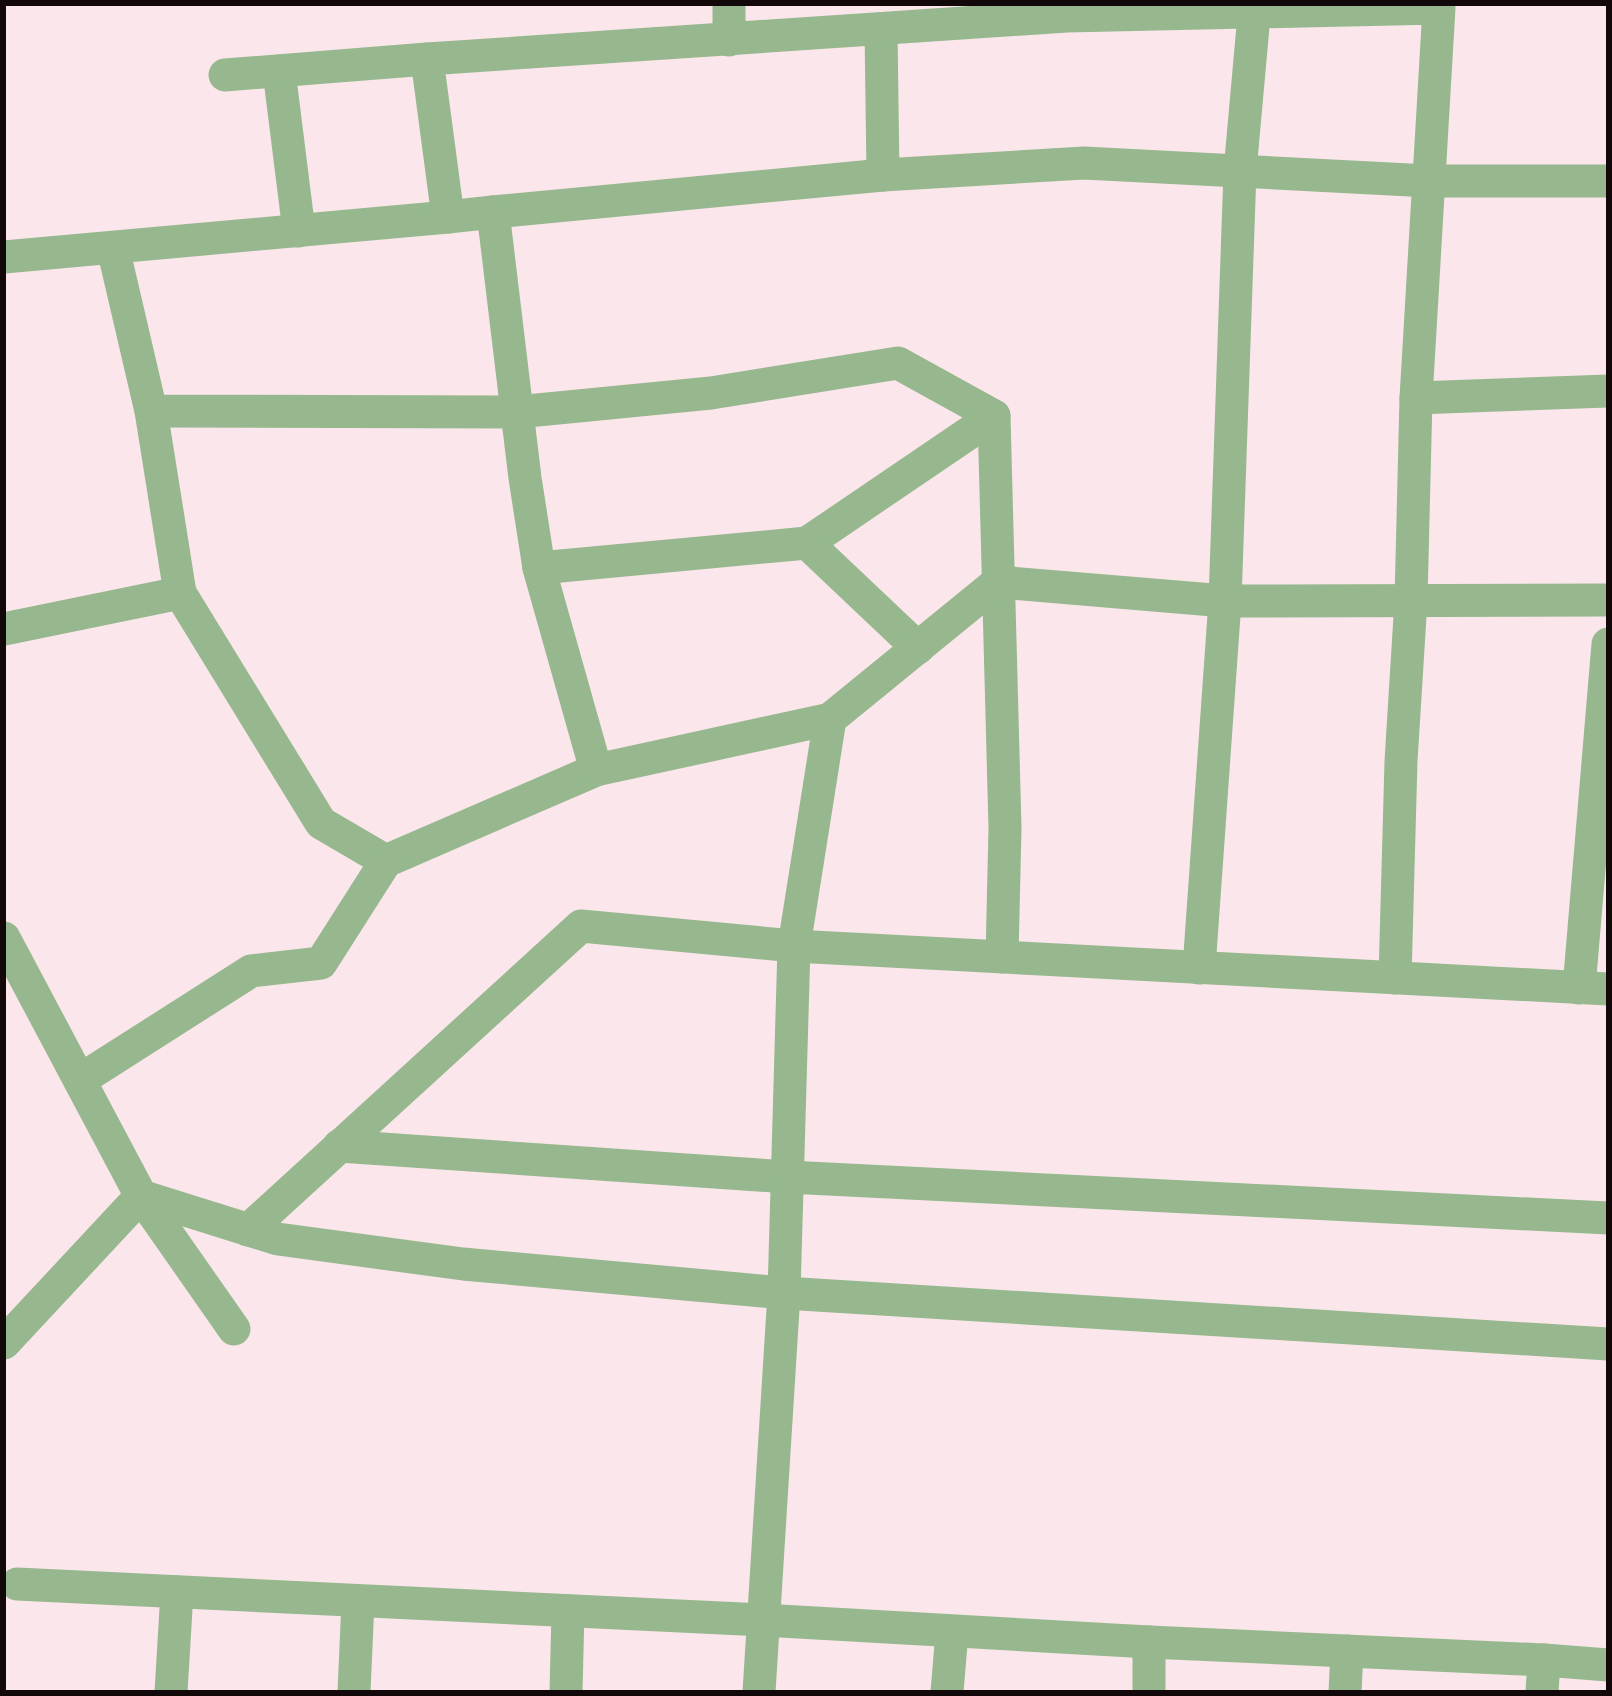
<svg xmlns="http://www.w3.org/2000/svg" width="1612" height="1696" viewBox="0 0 1612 1696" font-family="Montserrat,sans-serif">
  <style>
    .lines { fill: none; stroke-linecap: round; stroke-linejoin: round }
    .minor { stroke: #97b88f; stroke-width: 33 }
  </style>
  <rect width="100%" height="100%" fill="#fbe7eb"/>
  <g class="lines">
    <g class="minor">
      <path d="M881,29L883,175"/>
      <path d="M729,40V4"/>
      <path d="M279,71L299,231"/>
      <path d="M225,75L427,59"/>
      <path d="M493,212L883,175L1084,163L1429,181H1608"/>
      <path d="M113,248L151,411L517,412L711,393L898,363L994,416L1005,828L1002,957"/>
      <path d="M4,257L448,217"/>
      <path d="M1416,398L1608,391"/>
      <path d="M151,411L180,593"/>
      <path d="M807,543L994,416"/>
      <path d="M539,568L807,543L918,648"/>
      <path d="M4,629L180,593L321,823L386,861L596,770"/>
      <path d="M830,719L596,770L539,568L525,478L493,212L448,217L427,59L1067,16L1439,8L1416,398L1411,600L1401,761L1395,978"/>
      <path d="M4,938L141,1196L234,1329"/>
      <path d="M1199,968L1225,601L1240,171L1255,4"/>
      <path d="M1579,988L1608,644"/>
      <path d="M80,1080L251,971L321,963L386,861"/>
      <path d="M339,1146L788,1177L1608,1218"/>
      <path d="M248,1230L581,926L794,946L1608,989"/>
      <path d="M4,1343L141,1196L278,1239L463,1264L784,1293L1608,1344"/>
      <path d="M17,1584L763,1620L1149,1642L1544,1660L1608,1665"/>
      <path d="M171,1692L177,1592"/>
      <path d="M354,1692L358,1601"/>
      <path d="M566,1692L568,1611"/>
      <path d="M759,1692L784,1293L794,946L830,719L998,582L1225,601L1608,600"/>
      <path d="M947,1692L952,1632"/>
      <path d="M1149,1692V1642"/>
      <path d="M1345,1692L1347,1651"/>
      <path d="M1542,1692L1544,1660"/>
    </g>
  </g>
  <rect width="1612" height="1696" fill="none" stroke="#12080a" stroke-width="12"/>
</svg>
